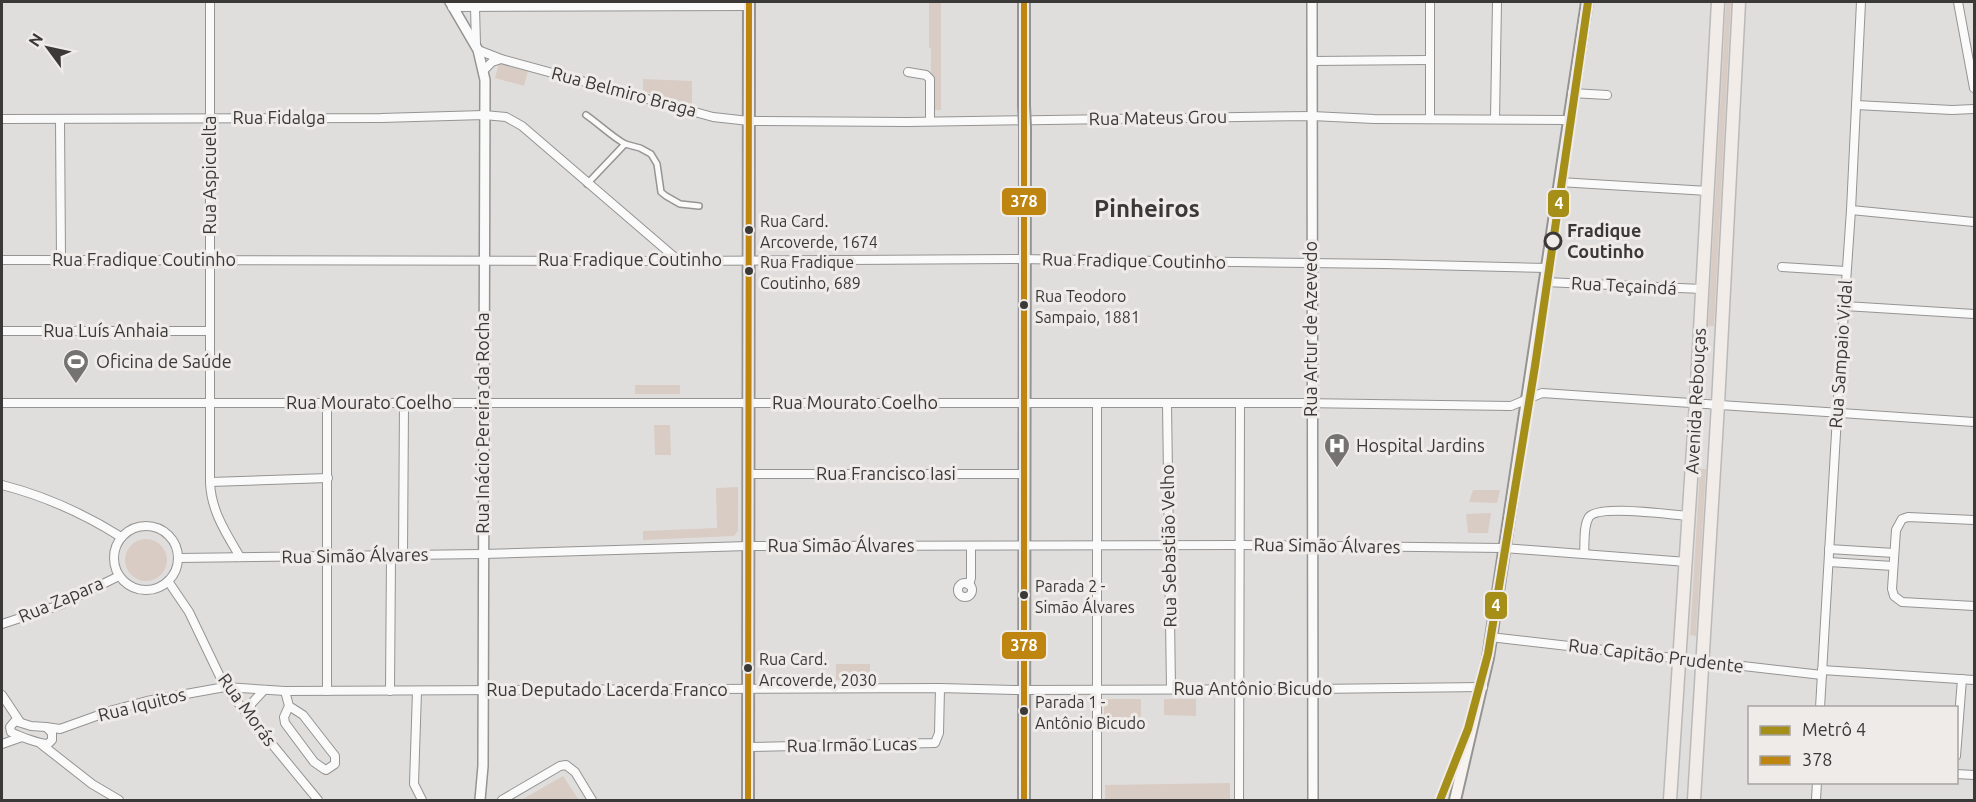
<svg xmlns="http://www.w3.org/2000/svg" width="1976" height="802" viewBox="0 0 1976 802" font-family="Ubuntu,sans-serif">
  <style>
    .green { fill: #d9ccc4 }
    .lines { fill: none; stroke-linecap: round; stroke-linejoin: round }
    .pedestrian-casing { stroke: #959493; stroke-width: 8 }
    .minor-casing { stroke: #959493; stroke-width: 10 }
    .tertiary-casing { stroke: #959493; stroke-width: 12 }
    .secondary-casing { stroke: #959493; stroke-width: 14 }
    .primary-casing { stroke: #bab9b9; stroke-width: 15 }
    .pedestrian { stroke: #fafafa; stroke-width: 5 }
    .minor { stroke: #fafafa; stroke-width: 8 }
    .tertiary { stroke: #fafafa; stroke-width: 9 }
    .secondary { stroke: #f6f3f1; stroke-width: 10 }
    .primary { stroke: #f2ece8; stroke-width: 12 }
    .secondary-bridge-casing { stroke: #959493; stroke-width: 14; stroke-linecap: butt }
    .secondary-bridge { stroke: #f6f3f1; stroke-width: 10 }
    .bus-1-casing { stroke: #eeebe9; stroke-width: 10 }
    .bus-1 { stroke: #be8511; stroke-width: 6 }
    .metro-1-casing { stroke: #eeebe9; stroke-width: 12 }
    .metro-1 { stroke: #a68f19; stroke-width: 8 }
    .bus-dot { fill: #3a3938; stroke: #eeebe9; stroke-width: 2 }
    .stop-dot { fill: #eeebe9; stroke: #3a3938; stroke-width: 3 }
    .labels { text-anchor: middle; stroke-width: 6; stroke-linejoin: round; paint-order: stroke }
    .bus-label { font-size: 16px; fill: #3a3938; stroke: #eeebe9; text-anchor: start }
    .street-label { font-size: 18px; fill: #3a3938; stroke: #eeebe9 }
    .stop-label { font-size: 18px; font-weight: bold; fill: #3a3938; stroke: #eeebe9; text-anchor: start }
    .poi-label { font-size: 18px; fill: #3a3938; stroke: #eeebe9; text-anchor: start }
    .district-label { font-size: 24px; font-weight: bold; fill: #3a3938; stroke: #eeebe9 }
    .line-badge { stroke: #eeebe9; stroke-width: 2 }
    .badge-label { font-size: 16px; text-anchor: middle; font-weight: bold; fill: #fff }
  </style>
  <rect width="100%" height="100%" fill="#e0dedd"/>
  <g class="green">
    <path d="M929,2H941V110H931V48H929Z"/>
    <path d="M1726,2H1731L1714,326H1708Z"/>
    <path d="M499,63L528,71L524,86L495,78Z"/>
    <path d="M643,79L692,81V105L643,91Z"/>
    <rect x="635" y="385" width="45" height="9"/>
    <path d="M654,425H670L671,455H655Z"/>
    <path d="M1700,469H1706L1696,636L1690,635Z"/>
    <path d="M738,487V531L734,536L643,540V531L717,528L716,488Z"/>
    <path d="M1473,490H1500L1497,503L1469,502Z"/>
    <path d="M1491,513L1488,533H1468L1466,514Z"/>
    <circle cx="146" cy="560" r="21"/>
    <path d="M836,664H870V679L836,680Z"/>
    <path d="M1104,699H1141V719L1104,720Z"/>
    <path d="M1164,699H1196V716L1164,715Z"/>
    <path d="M563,776L579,800H521Z"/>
    <path d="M1230,783V800H1105V785Z"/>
  </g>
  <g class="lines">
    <defs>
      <g id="pedestrian">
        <path d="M586,115C599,124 611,136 625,144"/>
        <path d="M587,184L625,144L640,148L651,154L657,164L661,192L666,196L680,204L699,206"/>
      </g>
      <g id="minor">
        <path d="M210,2V482C211,511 226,533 240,557"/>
        <path d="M1958,2L1974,88"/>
        <path d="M452,7L749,6"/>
        <path d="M475,7L476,45"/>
        <path d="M478,50L501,59L713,117L749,121L907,122L1312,116L1374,119L1568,120"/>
        <path d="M1312,61L1430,60"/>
        <path d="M484,70L492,62L501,59"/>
        <path d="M908,72L926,75L930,79V121"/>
        <path d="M1572,93L1607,95"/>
        <path d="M1856,105L1952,110L1974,109"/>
        <path d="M1430,118V2"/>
        <path d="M2,119L381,118L484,115L506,117L522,126L679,261"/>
        <path d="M60,119L61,260"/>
        <path d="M1495,119L1497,2"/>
        <path d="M1559,182L1708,191"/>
        <path d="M1851,210L1974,222"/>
        <path d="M2,260L680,261L1013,259L1385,264L1547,268"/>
        <path d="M1782,267L1846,271"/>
        <path d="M1545,282L1702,289"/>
        <path d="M1845,306L1974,314"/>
        <path d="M2,331H210"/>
        <path d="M2,403H1301L1511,406L1542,393L1974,422"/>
        <path d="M1167,404L1171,689"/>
        <path d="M749,474H1024"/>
        <path d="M210,482L328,478"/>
        <path d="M2,485C45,496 83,513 121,537"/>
        <path d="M1974,520L1908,517L1902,519L1896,530L1892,589L1894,596L1902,602L1974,606"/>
        <circle cx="146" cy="558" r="32"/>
        <path d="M1829,549L1894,553"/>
        <path d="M1584,554C1585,544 1583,526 1589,517C1599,504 1671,515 1689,516"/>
        <path d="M403,555L404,403"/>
        <path d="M178,558L483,554L748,546L1241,545L1504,548L1687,562"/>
        <path d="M1829,562L1893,566"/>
        <path d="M168,581L189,612L225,687L318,800"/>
        <circle cx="965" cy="590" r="7"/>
        <path d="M969,585L971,578V546"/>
        <path d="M2,624L60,605L119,576"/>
        <path d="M1490,637L1822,675"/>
        <path d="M1822,670L1974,680"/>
        <path d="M285,691L289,706L284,717L285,723L314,762L324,769L326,770L335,764V756L303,715L289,706"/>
        <path d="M327,691V403"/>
        <path d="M390,691L391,555"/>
        <path d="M417,691L414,784L422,800"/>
        <path d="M2,695L20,722"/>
        <path d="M1820,708L1838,399L1851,210L1861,2"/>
        <path d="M250,719L251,704L264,690"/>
        <path d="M15,721L31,726L46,727L52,733V740L48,744C40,744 18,736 11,732L10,727Z"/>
        <path d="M46,727L60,729L113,710L147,701L225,687L285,691L940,688L1014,690L1313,689L1483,687"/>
        <path d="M2,744L22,737"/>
        <path d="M41,744L92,784L119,800"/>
        <path d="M749,747L935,743L939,733L940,688"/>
        <path d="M1956,756L1962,679"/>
        <path d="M1956,774L1974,775"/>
        <path d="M502,800L560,766L566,765L575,772L592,800"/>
        <path d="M1097,800V403"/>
        <path d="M1239,800L1240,403"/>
        <path d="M1816,800L1817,782"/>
      </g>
      <g id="tertiary">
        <path d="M450,2L478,50L485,80L483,766L480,800"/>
        <path d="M1312,2L1313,800"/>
      </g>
      <g id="secondary">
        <path d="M1024,2V105"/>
        <path d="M748,800L749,2"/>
        <path d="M1024,800L1025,128"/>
        <path d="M1455,800L1488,658L1587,2"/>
      </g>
      <g id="primary">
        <path d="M1670,800L1696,403L1718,2"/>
        <path d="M1694,800L1718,404L1739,2"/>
      </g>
    </defs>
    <use href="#pedestrian" class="pedestrian-casing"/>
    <use href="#minor" class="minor-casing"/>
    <use href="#tertiary" class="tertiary-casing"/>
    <use href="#secondary" class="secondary-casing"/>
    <use href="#primary" class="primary-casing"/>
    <use href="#pedestrian" class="pedestrian"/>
    <use href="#minor" class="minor"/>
    <use href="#tertiary" class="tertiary"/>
    <use href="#secondary" class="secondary"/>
    <use href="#primary" class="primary"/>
    <defs>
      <path id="secondary-bridge" d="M1024,105L1025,128"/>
    </defs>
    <use href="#secondary-bridge" class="secondary-bridge-casing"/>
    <use href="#secondary-bridge" class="secondary-bridge"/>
    <defs>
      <g id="bus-1">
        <path d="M1024,2V800"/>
        <path d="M748,800L749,2"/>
      </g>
    </defs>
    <use href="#bus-1" class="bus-1-casing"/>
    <use href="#bus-1" class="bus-1"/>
    <defs>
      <path id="metro-1" d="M1440,800L1468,729L1488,654L1535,366L1588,2"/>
    </defs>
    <use href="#metro-1" class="metro-1-casing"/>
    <use href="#metro-1" class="metro-1"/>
  </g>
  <defs>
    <symbol id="stadium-pin" viewBox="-11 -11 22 30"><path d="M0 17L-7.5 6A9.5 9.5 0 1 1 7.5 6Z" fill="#747372" stroke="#eeebe9"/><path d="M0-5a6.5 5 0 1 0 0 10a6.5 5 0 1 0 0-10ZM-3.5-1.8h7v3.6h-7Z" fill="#fff"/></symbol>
    <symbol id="hospital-pin" viewBox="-11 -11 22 30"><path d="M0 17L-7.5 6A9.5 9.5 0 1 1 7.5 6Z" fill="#747372" stroke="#eeebe9"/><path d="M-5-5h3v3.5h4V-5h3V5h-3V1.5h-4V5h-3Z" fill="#fff"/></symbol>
  </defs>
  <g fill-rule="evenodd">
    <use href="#stadium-pin" x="61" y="347" width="30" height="40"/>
    <use href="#hospital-pin" x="1322" y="431" width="30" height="40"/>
  </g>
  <g class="bus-dot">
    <circle cx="749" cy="230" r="5"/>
    <circle cx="749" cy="271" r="5"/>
    <circle cx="1024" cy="305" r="5"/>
    <circle cx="1024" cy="595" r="5"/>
    <circle cx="748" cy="668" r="5"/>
    <circle cx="1024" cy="711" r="5"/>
  </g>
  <circle class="stop-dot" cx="1553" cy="241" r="8"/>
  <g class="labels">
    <g class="bus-label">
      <text x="760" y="227">Rua Card.<tspan x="760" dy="21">Arcoverde, 1674</tspan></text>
      <text x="760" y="268">Rua Fradique<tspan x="760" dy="21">Coutinho, 689</tspan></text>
      <text x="1035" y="302">Rua Teodoro<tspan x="1035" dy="21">Sampaio, 1881</tspan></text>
      <text x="1035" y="592">Parada 2 -<tspan x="1035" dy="21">Simão Álvares</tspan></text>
      <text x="759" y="665">Rua Card.<tspan x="759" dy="21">Arcoverde, 2030</tspan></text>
      <text x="1035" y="708">Parada 1 -<tspan x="1035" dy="21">Antônio Bicudo</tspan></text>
    </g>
    <g class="street-label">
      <text transform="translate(624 92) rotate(15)" y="6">Rua Belmiro Braga</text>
      <text x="279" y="124">Rua Fidalga</text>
      <text transform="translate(1158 118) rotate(-1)" y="6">Rua Mateus Grou</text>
      <text transform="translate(210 175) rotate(-90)" y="6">Rua Aspicuelta</text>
      <text x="144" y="266">Rua Fradique Coutinho</text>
      <text x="630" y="266">Rua Fradique Coutinho</text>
      <text transform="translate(1134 261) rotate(1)" y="6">Rua Fradique Coutinho</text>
      <text transform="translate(1624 286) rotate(3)" y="6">Rua Teçaindá</text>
      <text transform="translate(1311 329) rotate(-90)" y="6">Rua Artur de Azevedo</text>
      <text x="106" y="337">Rua Luís Anhaia</text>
      <text transform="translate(1841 354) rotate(-86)" y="6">Rua Sampaio Vidal</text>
      <text transform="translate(1696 401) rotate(-87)" y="6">Avenida Rebouças</text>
      <text x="369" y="409">Rua Mourato Coelho</text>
      <text x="855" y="409">Rua Mourato Coelho</text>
      <text transform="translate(483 423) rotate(-90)" y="6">Rua Inácio Pereira da Rocha</text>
      <text x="886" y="480">Rua Francisco Iasi</text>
      <text x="841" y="552">Rua Simão Álvares</text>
      <text transform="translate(1169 546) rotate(-91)" y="6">Rua Sebastião Velho</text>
      <text transform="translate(1327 546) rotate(1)" y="6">Rua Simão Álvares</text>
      <text transform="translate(355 556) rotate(-1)" y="6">Rua Simão Álvares</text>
      <text transform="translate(61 600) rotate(-23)" y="6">Rua Zapara</text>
      <text transform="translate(1656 656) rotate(7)" y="6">Rua Capitão Prudente</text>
      <text x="1253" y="695">Rua Antônio Bicudo</text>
      <text x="607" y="696">Rua Deputado Lacerda Franco</text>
      <text transform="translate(142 705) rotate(-14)" y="6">Rua Iquitos</text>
      <text transform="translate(247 710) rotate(54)" y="6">Rua Morás</text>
      <text transform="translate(852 745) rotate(-1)" y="6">Rua Irmão Lucas</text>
    </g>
    <g class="stop-label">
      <text x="1567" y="237">Fradique<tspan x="1567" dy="21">Coutinho</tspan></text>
    </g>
    <g class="poi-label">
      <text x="96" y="368">Oficina de Saúde</text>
      <text x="1356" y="452">Hospital Jardins</text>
    </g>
    <g class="district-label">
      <text x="1147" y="217">Pinheiros</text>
    </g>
  </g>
  <g class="line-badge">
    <rect x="1001" y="187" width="46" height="29" rx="6" fill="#be8511"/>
    <rect x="1547" y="189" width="23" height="29" rx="6" fill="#a68f19"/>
    <rect x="1484" y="591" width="24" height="29" rx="6" fill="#a68f19"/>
    <rect x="1001" y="631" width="46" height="29" rx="6" fill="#be8511"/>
  </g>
  <g class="badge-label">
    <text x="1024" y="207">378</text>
    <text x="1559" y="209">4</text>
    <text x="1496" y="611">4</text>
    <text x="1024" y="651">378</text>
  </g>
  <rect width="1976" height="802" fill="none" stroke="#3a3938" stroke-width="6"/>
  <rect x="1748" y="706" width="210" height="78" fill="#eeebe9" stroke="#a6a4a2" stroke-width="1.5"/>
  <rect x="1760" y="726" width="30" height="9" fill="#a68f19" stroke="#a6a4a2" stroke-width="1.5"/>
  <text x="1802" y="736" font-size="18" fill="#3a3938">Metrô 4</text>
  <rect x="1760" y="756" width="30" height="9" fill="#be8511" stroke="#a6a4a2" stroke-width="1.5"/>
  <text x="1802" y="766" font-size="18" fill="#3a3938">378</text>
  <g transform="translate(48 48) rotate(303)" stroke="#eeebe9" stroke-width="4.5" paint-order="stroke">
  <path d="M0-4.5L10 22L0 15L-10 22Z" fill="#3a3938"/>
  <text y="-9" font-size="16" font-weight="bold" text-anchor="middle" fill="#3a3938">N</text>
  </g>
</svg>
